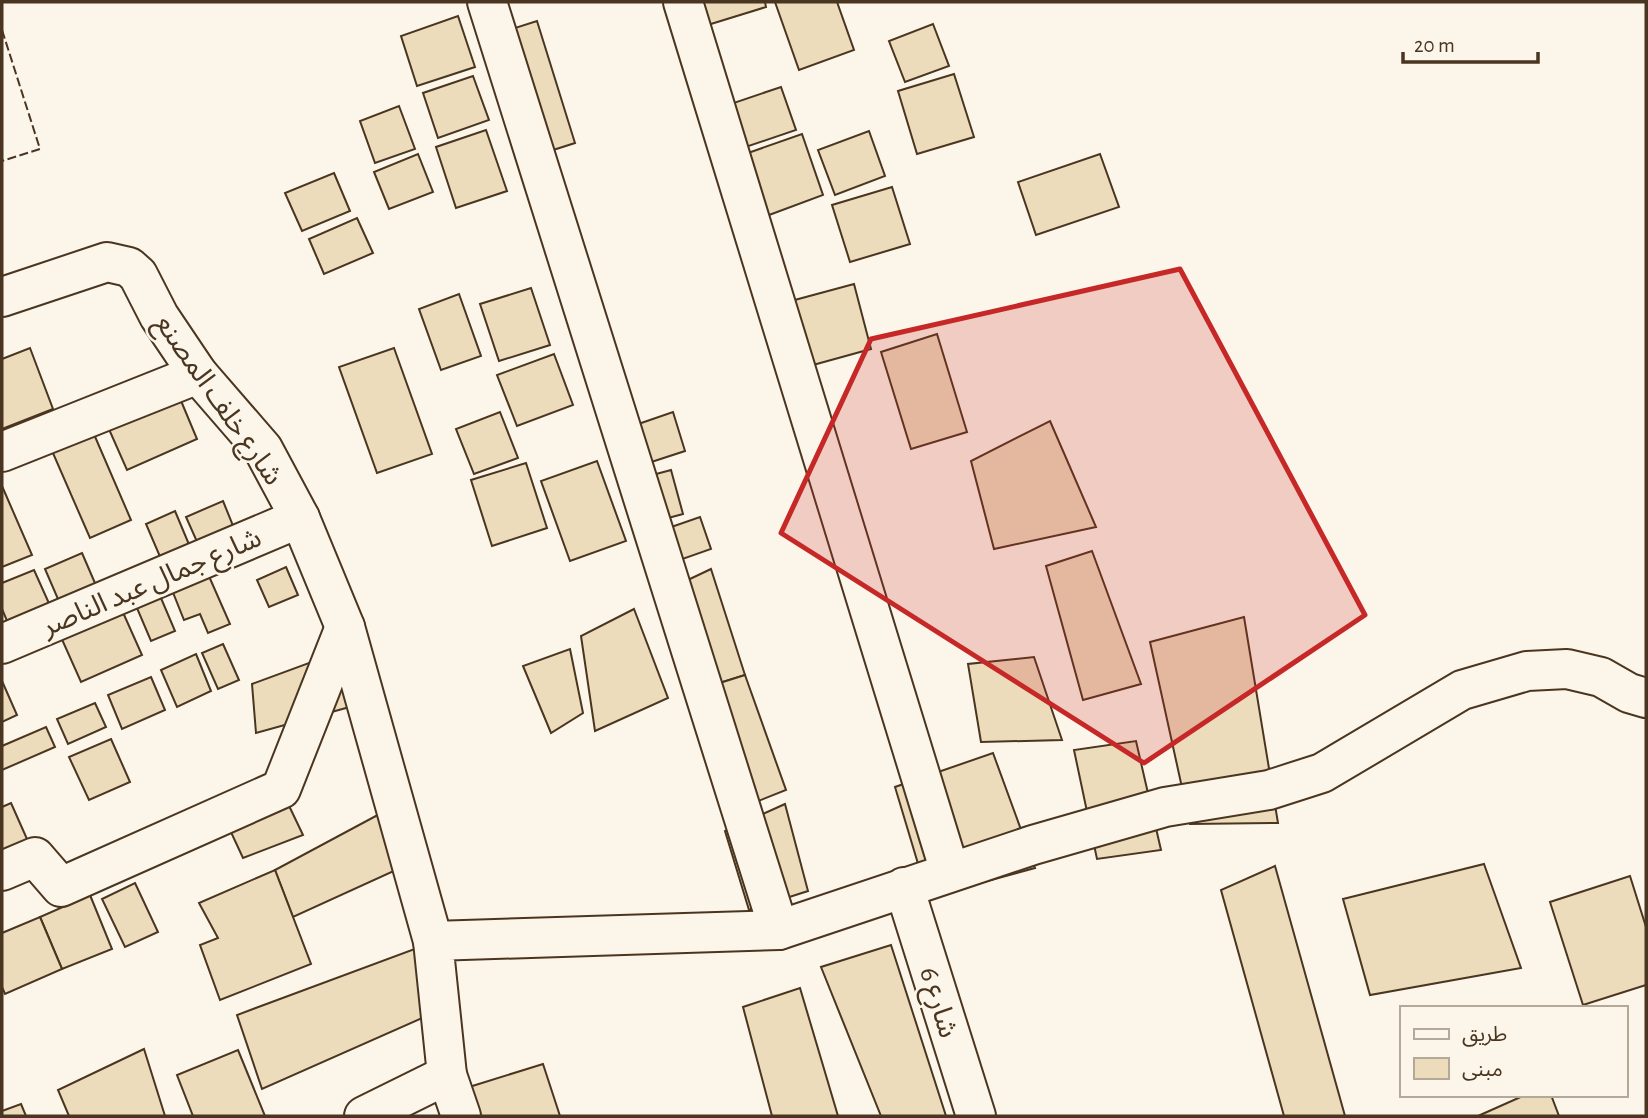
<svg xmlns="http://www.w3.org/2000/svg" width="1648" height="1118" viewBox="0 0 1648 1118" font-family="'Alegreya Sans','Noto Sans Arabic',sans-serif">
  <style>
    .building { fill: #ecdcbc; stroke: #4a3520; stroke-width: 2 }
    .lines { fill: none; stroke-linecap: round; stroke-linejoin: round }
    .street-casing { stroke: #4a3520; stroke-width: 42 }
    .street { stroke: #fbf6e9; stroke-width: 38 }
    .fence { stroke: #4a3520; stroke-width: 2; stroke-dasharray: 9 3.5; stroke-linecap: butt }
    .marked { fill: #c62828; fill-opacity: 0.2; stroke: #c62828; stroke-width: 5; stroke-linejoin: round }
    .labels { text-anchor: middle; stroke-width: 5; stroke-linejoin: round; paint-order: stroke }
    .street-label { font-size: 28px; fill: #4a3520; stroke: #fbf6e9 }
  </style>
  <rect width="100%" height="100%" fill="#fbf6e9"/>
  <g class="building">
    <path d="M675,2H765L766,7L685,32Z"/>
    <path d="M775,2H837L854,50L799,70Z"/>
    <path d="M458,16L475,67L417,86L401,36Z"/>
    <path d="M537,21L575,143L525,159L487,37Z"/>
    <path d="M933,24L949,66L905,82L889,41Z"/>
    <path d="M954,74L974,137L917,154L898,91Z"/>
    <path d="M473,76L489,120L438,138L423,93Z"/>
    <path d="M781,87L796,130L719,156L704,113Z"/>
    <path d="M399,106L415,149L375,163L360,121Z"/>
    <path d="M486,130L507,191L456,208L436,147Z"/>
    <path d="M869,131L885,176L835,195L818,150Z"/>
    <path d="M802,134L823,195L750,222L728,160Z"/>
    <path d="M418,154L433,192L389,209L374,172Z"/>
    <path d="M1100,154L1119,207L1036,235L1018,182Z"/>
    <path d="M334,173L350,211L302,231L285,193Z"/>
    <path d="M892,187L910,244L850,262L832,205Z"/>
    <path d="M357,218L373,253L324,274L309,239Z"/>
    <path d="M854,284L871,349L784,373L765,308Z"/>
    <path d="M531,288L550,345L499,361L480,304Z"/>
    <path d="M459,294L481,356L441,370L419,309Z"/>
    <path d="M937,334L967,432L911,449L881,352Z"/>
    <path d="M30,348L53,409L2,429V359Z"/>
    <path d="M394,348L432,454L377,473L339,367Z"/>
    <path d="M554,354L573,405L517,426L497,375Z"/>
    <path d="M179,396L197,439L127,470L108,427Z"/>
    <path d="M500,412L518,458L474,474L456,429Z"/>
    <path d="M673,412L685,451L633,468L621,430Z"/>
    <path d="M1050,421L1096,527L994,549L971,461Z"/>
    <path d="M90,425L131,520L90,538L49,444Z"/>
    <path d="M597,461L626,541L570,561L541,481Z"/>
    <path d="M526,463L547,528L492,546L471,480Z"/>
    <path d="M671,470L683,514L642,525L630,481Z"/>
    <path d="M2,486L32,555L2,567Z"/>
    <path d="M223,501L238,538L202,553L186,517Z"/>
    <path d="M175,511L193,554L164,566L146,524Z"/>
    <path d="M700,517L711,549L657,568L654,533Z"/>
    <path d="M1092,551L1141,684L1083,700L1046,566Z"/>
    <path d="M82,553L101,597L64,613L45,569Z"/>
    <path d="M286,567L298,595L269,607L257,580Z"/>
    <path d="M711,569L745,675L688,693L656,595Z"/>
    <path d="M34,570L52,610L10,628L2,609V583Z"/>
    <path d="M208,574L230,624L208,633L200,614L184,620L172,590Z"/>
    <path d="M155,584L175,631L151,641L131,594Z"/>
    <path d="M121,608L142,655L81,682L60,635Z"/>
    <path d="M634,609L668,698L595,731L581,636Z"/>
    <path d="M1244,617L1278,823L1190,824L1150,642Z"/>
    <path d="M223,644L239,680L218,689L202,653Z"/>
    <path d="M347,649L364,703L256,733L252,684Z"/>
    <path d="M570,649L583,713L551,733L523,666Z"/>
    <path d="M196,654L211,691L177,707L161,670Z"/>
    <path d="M1034,657L1062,740L981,742L968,664Z"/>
    <path d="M745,675L786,790L723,815L688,693Z"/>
    <path d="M151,677L165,710L122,729L108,695Z"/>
    <path d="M2,681L17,715L2,722Z"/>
    <path d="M95,703L106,727L68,744L57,719Z"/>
    <path d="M46,727L55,747L2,770V746Z"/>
    <path d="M111,739L130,782L89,800L69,757Z"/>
    <path d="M1136,741L1161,850L1097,859L1074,750Z"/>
    <path d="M993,753L1035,868L928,897L895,787Z"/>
    <path d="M281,789L303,835L243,858L223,815Z"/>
    <path d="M11,803L35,857L2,871V807Z"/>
    <path d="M785,804L808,891L749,910L725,831Z"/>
    <path d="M387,810L407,865L293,917L275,870Z"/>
    <path d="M1484,864L1521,968L1370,995L1343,899Z"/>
    <path d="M1275,866L1345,1116H1284L1221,890Z"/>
    <path d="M275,870L311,964L220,1000L200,945L218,938L199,903Z"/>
    <path d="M1630,876L1646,927V985L1583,1005L1550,902Z"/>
    <path d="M135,883L158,932L125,947L102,899Z"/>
    <path d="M90,895L112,949L62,969L40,917Z"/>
    <path d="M40,917L62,969L5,994L2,987V933Z"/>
    <path d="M428,944L447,1007L262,1089L237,1015Z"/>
    <path d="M891,945L946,1116H881L821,967Z"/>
    <path d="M800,988L838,1116H772L743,1007Z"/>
    <path d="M144,1049L165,1116H69L58,1090Z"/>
    <path d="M238,1050L265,1116H193L177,1075Z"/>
    <path d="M543,1064L560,1116H475L466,1088Z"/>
    <path d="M1525,1095H1551L1559,1116H1478Z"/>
    <path d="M21,1104L26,1116H2V1111Z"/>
  </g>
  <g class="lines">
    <defs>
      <g id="street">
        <path d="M487,2L779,930"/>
        <path d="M683,2L950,872"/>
        <path d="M2,297L107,262L129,267L138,275L159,316L198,374L263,449L300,518L345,627L433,941"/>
        <path d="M2,452L198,374"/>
        <path d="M2,644L300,518"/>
        <path d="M2,871L35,857L61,887L281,789L345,627"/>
        <path d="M904,887L976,1116"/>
        <path d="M447,1075L461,1116"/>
        <path d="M364,1116L447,1075L433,941L779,930L1033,845L1165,807L1269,790L1322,773L1462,690L1527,671L1567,669L1601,677L1629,693L1646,698"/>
      </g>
    </defs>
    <use href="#street" class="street-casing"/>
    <use href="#street" class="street"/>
    <path class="fence" d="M2,30L40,149L2,161"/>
  </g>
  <path class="marked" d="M1180,269L1365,615L1144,763L781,533L871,339Z"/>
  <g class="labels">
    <g class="street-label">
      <text transform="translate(220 399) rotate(55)" y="10">شارع خلف المصنع</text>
      <text transform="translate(151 581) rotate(-23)" y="10">شارع جمال عبد الناصر</text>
      <text transform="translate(940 1002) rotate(73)" y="10">شارع 6</text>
    </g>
  </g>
  <rect width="1648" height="1118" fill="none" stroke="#4a3520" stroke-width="7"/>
  <rect x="1400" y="1006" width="228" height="91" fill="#fbf6e9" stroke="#b4a999" stroke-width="2"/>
  <rect x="1414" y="1029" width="35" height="10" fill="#fbf6e9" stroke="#b4a999" stroke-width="2"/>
  <text x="1462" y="1041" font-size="21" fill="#4a3520">طريق</text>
  <rect x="1414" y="1058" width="35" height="21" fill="#ecdcbc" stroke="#b4a999" stroke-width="2"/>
  <text x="1462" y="1076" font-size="21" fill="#4a3520">مبنى</text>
  <path d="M1403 52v10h135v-10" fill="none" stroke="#4a3520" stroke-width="3.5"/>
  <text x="1414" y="52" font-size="21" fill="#4a3520" stroke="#fbf6e9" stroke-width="5" paint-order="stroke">20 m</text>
</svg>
